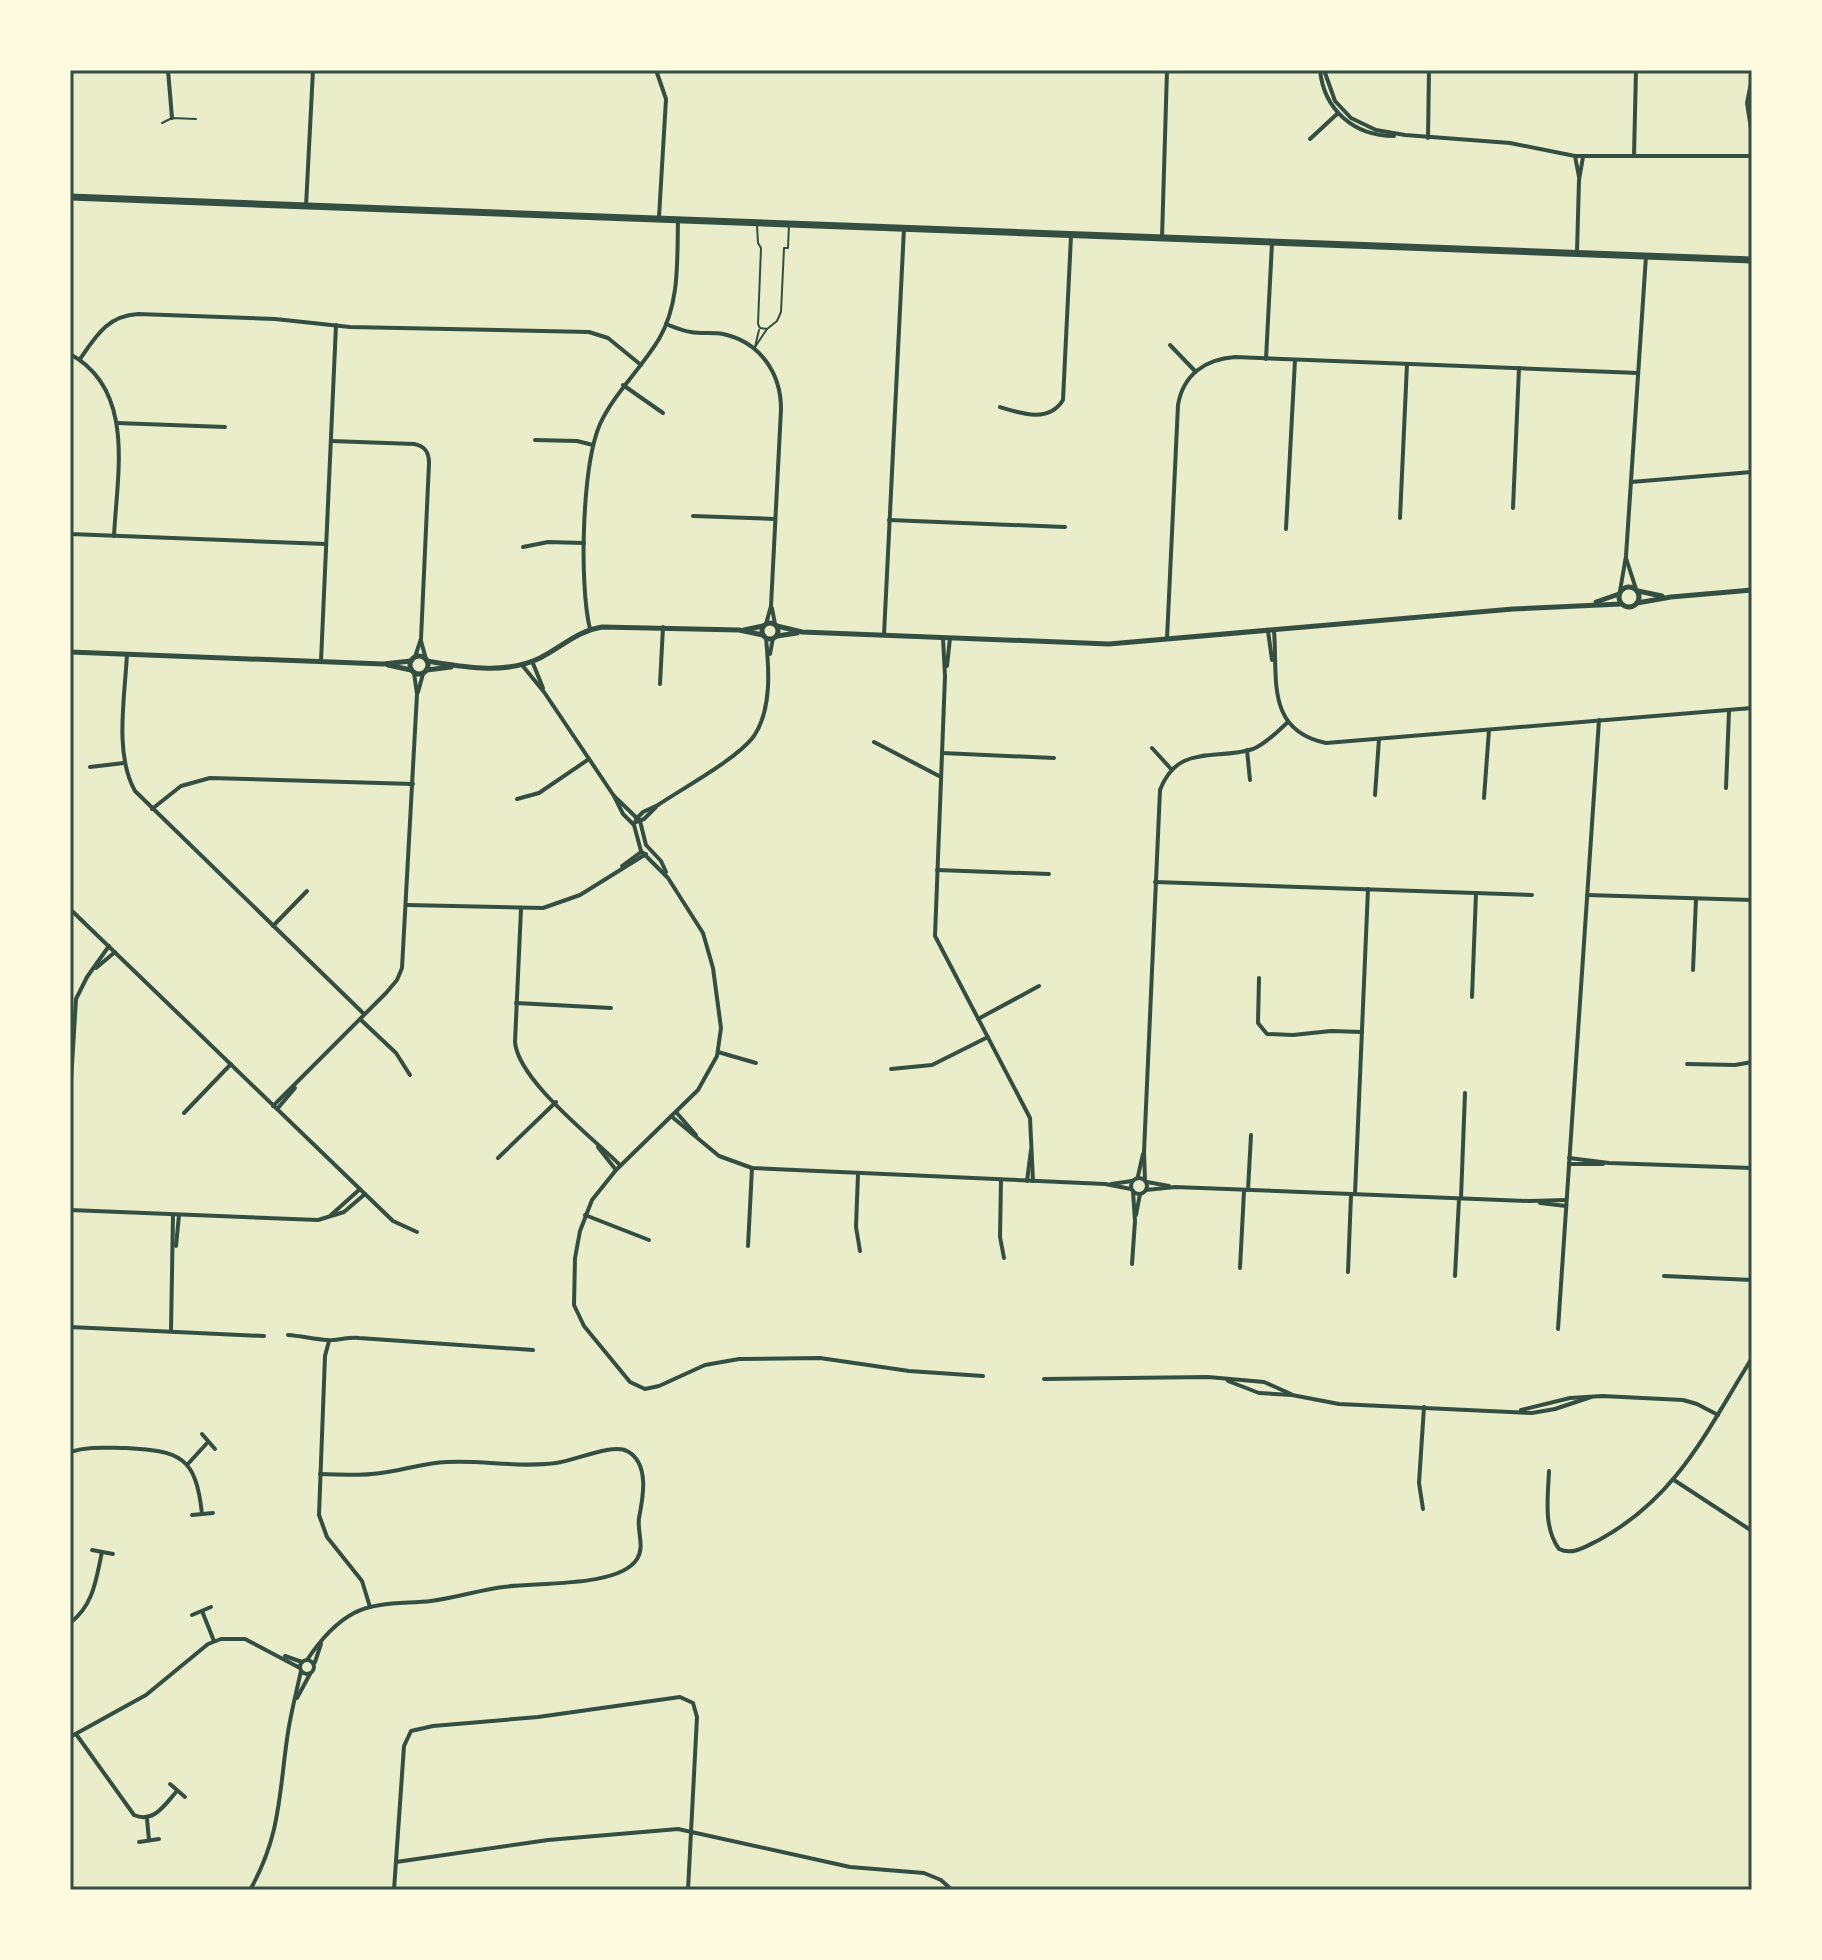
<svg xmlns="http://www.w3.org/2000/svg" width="1822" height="1960" viewBox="0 0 1822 1960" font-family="'Exo 2',sans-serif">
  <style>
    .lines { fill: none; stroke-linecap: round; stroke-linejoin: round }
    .service { stroke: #344e41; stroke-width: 2 }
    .minor { stroke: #344e41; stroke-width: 4 }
    .tertiary { stroke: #344e41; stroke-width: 5 }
    .primary { stroke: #344e41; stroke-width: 7 }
    .neatline { fill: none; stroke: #344e41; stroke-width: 3 }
  </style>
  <rect width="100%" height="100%" fill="#e9edc9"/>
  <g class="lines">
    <g class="service">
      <path d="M162,123L172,118L196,119"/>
      <path d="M757,226L758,243L761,248L758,324L760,328L767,329L777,321L781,312L784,248H788L789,225"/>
      <path d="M755,347L767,329"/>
      <path d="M755,347L759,330"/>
    </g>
    <g class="minor">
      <path d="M168,70L172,118"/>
      <path d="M656,70L666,99L659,217"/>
      <path d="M1320,70C1324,110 1354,136 1394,136"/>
      <path d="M1324,70L1335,101L1351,118L1376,130L1405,135L1510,143L1575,156H1752"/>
      <path d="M1752,78L1747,103L1752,135"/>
      <path d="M1428,138L1429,70"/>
      <path d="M1310,139L1337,114"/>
      <path d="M1575,156L1579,177"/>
      <path d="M1634,156L1636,70"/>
      <path d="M306,206L313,70"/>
      <path d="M1162,238L1167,70"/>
      <path d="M1577,252L1579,180L1583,157"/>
      <path d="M666,324C674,327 683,331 691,332C702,334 712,332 723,334C760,342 781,373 781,409L771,606L766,624"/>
      <path d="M1170,345L1195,371"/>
      <path d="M70,354C136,390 117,474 114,536"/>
      <path d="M80,359C96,336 107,316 138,314L275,319L350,327L589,332L608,338L641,365"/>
      <path d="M1266,359L1272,243"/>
      <path d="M623,385L663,413"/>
      <path d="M1000,407C1022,414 1049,423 1063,400L1071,236"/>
      <path d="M117,423L225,427"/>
      <path d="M535,440L577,441L593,445"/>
      <path d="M331,441L414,444C425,446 429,452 429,463L421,639L415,657"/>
      <path d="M1631,482L1752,472"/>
      <path d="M1513,508L1519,368"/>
      <path d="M693,516L775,519"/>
      <path d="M1400,518L1407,364"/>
      <path d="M889,520L1065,527"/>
      <path d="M1286,529L1295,360"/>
      <path d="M70,534L326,544"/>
      <path d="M523,547L548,542L584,543"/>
      <path d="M1626,558L1636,589"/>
      <path d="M1620,591L1626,556L1646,256"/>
      <path d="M772,608L775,624"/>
      <path d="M590,629C579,584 582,466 600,424C615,392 641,369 659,339C680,303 677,260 678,220"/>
      <path d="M1268,631L1272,660"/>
      <path d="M1274,631C1278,678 1265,730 1326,743L1752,708"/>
      <path d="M884,635L904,228"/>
      <path d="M943,638L945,676L935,936L1030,1118L1033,1181"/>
      <path d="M1167,639L1178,405C1183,375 1205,359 1235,357L1638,373"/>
      <path d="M421,641L426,659"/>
      <path d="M127,654C125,696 114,754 135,791L364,1014"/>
      <path d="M770,654L773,638"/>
      <path d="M321,661L336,325"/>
      <path d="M532,661L543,688"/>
      <path d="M522,665L544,692L614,796L640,821L646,845L661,861L666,872"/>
      <path d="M947,666L950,638"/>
      <path d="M660,684L663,627"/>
      <path d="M418,692L423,674"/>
      <path d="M874,742L941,777"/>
      <path d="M1152,748L1172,770"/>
      <path d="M1247,750L1250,780"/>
      <path d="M942,753L1054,758"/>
      <path d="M90,767L124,763"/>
      <path d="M1726,788L1729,711"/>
      <path d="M1375,795L1379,739"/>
      <path d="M614,796L623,814L634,825L641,851L668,878L703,933L713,968L721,1028L717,1056L698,1090L616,1170L592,1200L580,1231L575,1258L574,1305L584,1326L630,1382L645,1389L659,1386L705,1365L739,1359L820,1358L909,1371L983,1376"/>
      <path d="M1484,798L1489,730"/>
      <path d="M517,799L539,793L589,759"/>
      <path d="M152,809L181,786L210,778L413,784"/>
      <path d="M636,819L643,812L658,805C683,788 737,759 754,736C772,709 769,669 766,638"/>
      <path d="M633,823L644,819L656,807"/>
      <path d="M622,866L641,852"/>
      <path d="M937,870L1049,874"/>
      <path d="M1155,882L1532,895"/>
      <path d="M1587,895L1752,900"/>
      <path d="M407,905L543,908L580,895L646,854"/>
      <path d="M70,909L393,1221L417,1232"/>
      <path d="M521,909L515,1042C518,1080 592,1137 620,1165"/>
      <path d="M273,926L307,891"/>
      <path d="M96,968L115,952"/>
      <path d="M1693,970L1696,899"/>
      <path d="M1259,978L1258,1023L1267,1034L1293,1035L1331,1031L1362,1032"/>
      <path d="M1472,997L1476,893"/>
      <path d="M516,1003L611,1008"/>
      <path d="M360,1019L396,1053L410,1075"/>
      <path d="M978,1019L1039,986"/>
      <path d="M718,1052L756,1063"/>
      <path d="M1687,1064L1735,1065L1752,1062"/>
      <path d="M891,1069L932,1065L988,1037"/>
      <path d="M70,1098L76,999L87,977L109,946"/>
      <path d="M273,1106L386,993L397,980L402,968L417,694L414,673"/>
      <path d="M278,1108L295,1088"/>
      <path d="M676,1112L696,1135"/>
      <path d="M184,1113L231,1064"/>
      <path d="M671,1116L719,1156L752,1168L1105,1184L1131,1189"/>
      <path d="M598,1147L616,1170"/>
      <path d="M498,1158L556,1102"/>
      <path d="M1569,1158L1609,1163L1752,1168"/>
      <path d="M1569,1164H1603"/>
      <path d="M858,1174L856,1227L860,1251"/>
      <path d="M1138,1176L1143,1154"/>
      <circle cx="1139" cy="1186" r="8"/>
      <path d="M1001,1180L1000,1237L1004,1258"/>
      <path d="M1145,1180L1144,1152L1160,790C1178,743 1216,761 1253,749C1266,744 1278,731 1288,722"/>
      <path d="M1027,1181L1031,1150"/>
      <path d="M1147,1182L1169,1186"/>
      <path d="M1111,1184L1132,1181"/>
      <path d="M1146,1190L1175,1187L1529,1201L1566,1200"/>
      <path d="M1248,1190L1251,1135"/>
      <path d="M1355,1194L1368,889"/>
      <path d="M1461,1198L1465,1093"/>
      <path d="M1540,1203L1566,1206"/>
      <path d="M70,1210L318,1220L344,1212L365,1194"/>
      <path d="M331,1215L360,1189"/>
      <path d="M585,1215L649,1240"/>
      <path d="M1136,1215L1140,1194"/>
      <path d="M176,1246L179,1215"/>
      <path d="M748,1246L752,1168"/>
      <path d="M1132,1264L1135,1221L1133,1191"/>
      <path d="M1240,1268L1244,1191"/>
      <path d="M1348,1272L1351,1195"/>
      <path d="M1455,1276L1459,1199"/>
      <path d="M1664,1276L1752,1280"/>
      <path d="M70,1327L264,1336"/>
      <path d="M1558,1329L1599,720"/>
      <path d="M171,1331L173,1215"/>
      <path d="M288,1335C301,1336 314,1339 327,1340C332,1341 349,1337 359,1338L533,1350"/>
      <path d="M329,1341L325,1356L319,1515L327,1537L362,1581L370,1607"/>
      <path d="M1044,1379L1208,1377L1264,1382L1291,1394"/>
      <path d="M1228,1381L1259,1393L1292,1395L1339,1404L1532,1413L1555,1409L1591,1397"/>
      <path d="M1521,1410L1570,1398L1602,1396L1683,1400L1697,1404L1718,1415"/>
      <path d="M202,1434L215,1449"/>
      <path d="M70,1452C89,1446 106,1448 126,1448C181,1451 196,1457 202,1514"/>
      <path d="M187,1465L208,1442"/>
      <path d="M1549,1471C1548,1497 1543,1527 1559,1549C1573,1556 1586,1546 1599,1540C1678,1497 1707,1430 1752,1358"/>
      <path d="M1674,1480L1752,1531"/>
      <path d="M1423,1509L1419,1483L1424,1407"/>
      <path d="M192,1515L213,1513"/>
      <path d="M92,1550L113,1554"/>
      <path d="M202,1611L214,1641"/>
      <path d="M192,1615L211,1607"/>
      <path d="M70,1623C94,1605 96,1579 102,1552"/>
      <path d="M285,1656L302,1662"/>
      <circle cx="307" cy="1667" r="7"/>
      <path d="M307,1660C319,1642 335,1623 354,1613C377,1601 406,1604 431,1601C456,1598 479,1590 503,1587C534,1582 619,1588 637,1559C645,1546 637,1532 639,1518C643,1498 650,1463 627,1451C613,1443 574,1461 556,1463C520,1468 483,1460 447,1462C424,1463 403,1470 381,1473C361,1476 340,1475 320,1474"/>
      <path d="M315,1662L321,1644"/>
      <path d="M297,1698L310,1674"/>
      <path d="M76,1734L134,1815C154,1824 165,1804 177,1791"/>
      <path d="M70,1737L146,1695L208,1644L221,1639H245L300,1668"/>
      <path d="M170,1784L185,1797"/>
      <path d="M147,1819L149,1840"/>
      <path d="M139,1842L159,1839"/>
      <path d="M396,1862L548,1840L678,1829L850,1867L924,1873L941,1880L952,1890"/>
      <path d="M250,1890C280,1837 279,1796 287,1739C290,1716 296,1694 301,1671"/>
      <path d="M394,1890L404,1746L411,1731L433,1726L538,1717L680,1697L693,1703L697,1717L688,1890"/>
    </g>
    <g class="tertiary">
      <circle cx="1629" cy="597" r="10"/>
      <path d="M1638,591L1662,596"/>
      <path d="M1596,602L1619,594"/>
      <path d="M1637,603L1671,597L1752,590"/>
      <circle cx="770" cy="631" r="8"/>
      <path d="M777,626L802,632L1109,644L1513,609L1621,604"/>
      <path d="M744,630L763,626"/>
      <path d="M777,636L797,633"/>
      <path d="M70,652L383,664L411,661"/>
      <circle cx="419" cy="665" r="9"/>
      <path d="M427,661C464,667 505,675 540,658C562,647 577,631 602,627L739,630L763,635"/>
      <path d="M388,665L411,670"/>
      <path d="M427,670L451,667"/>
    </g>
    <path class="primary" d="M70,197L1752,260"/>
  </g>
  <rect width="1822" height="1960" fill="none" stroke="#fefae0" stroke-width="144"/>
  <rect x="72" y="72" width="1678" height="1816" class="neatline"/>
</svg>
